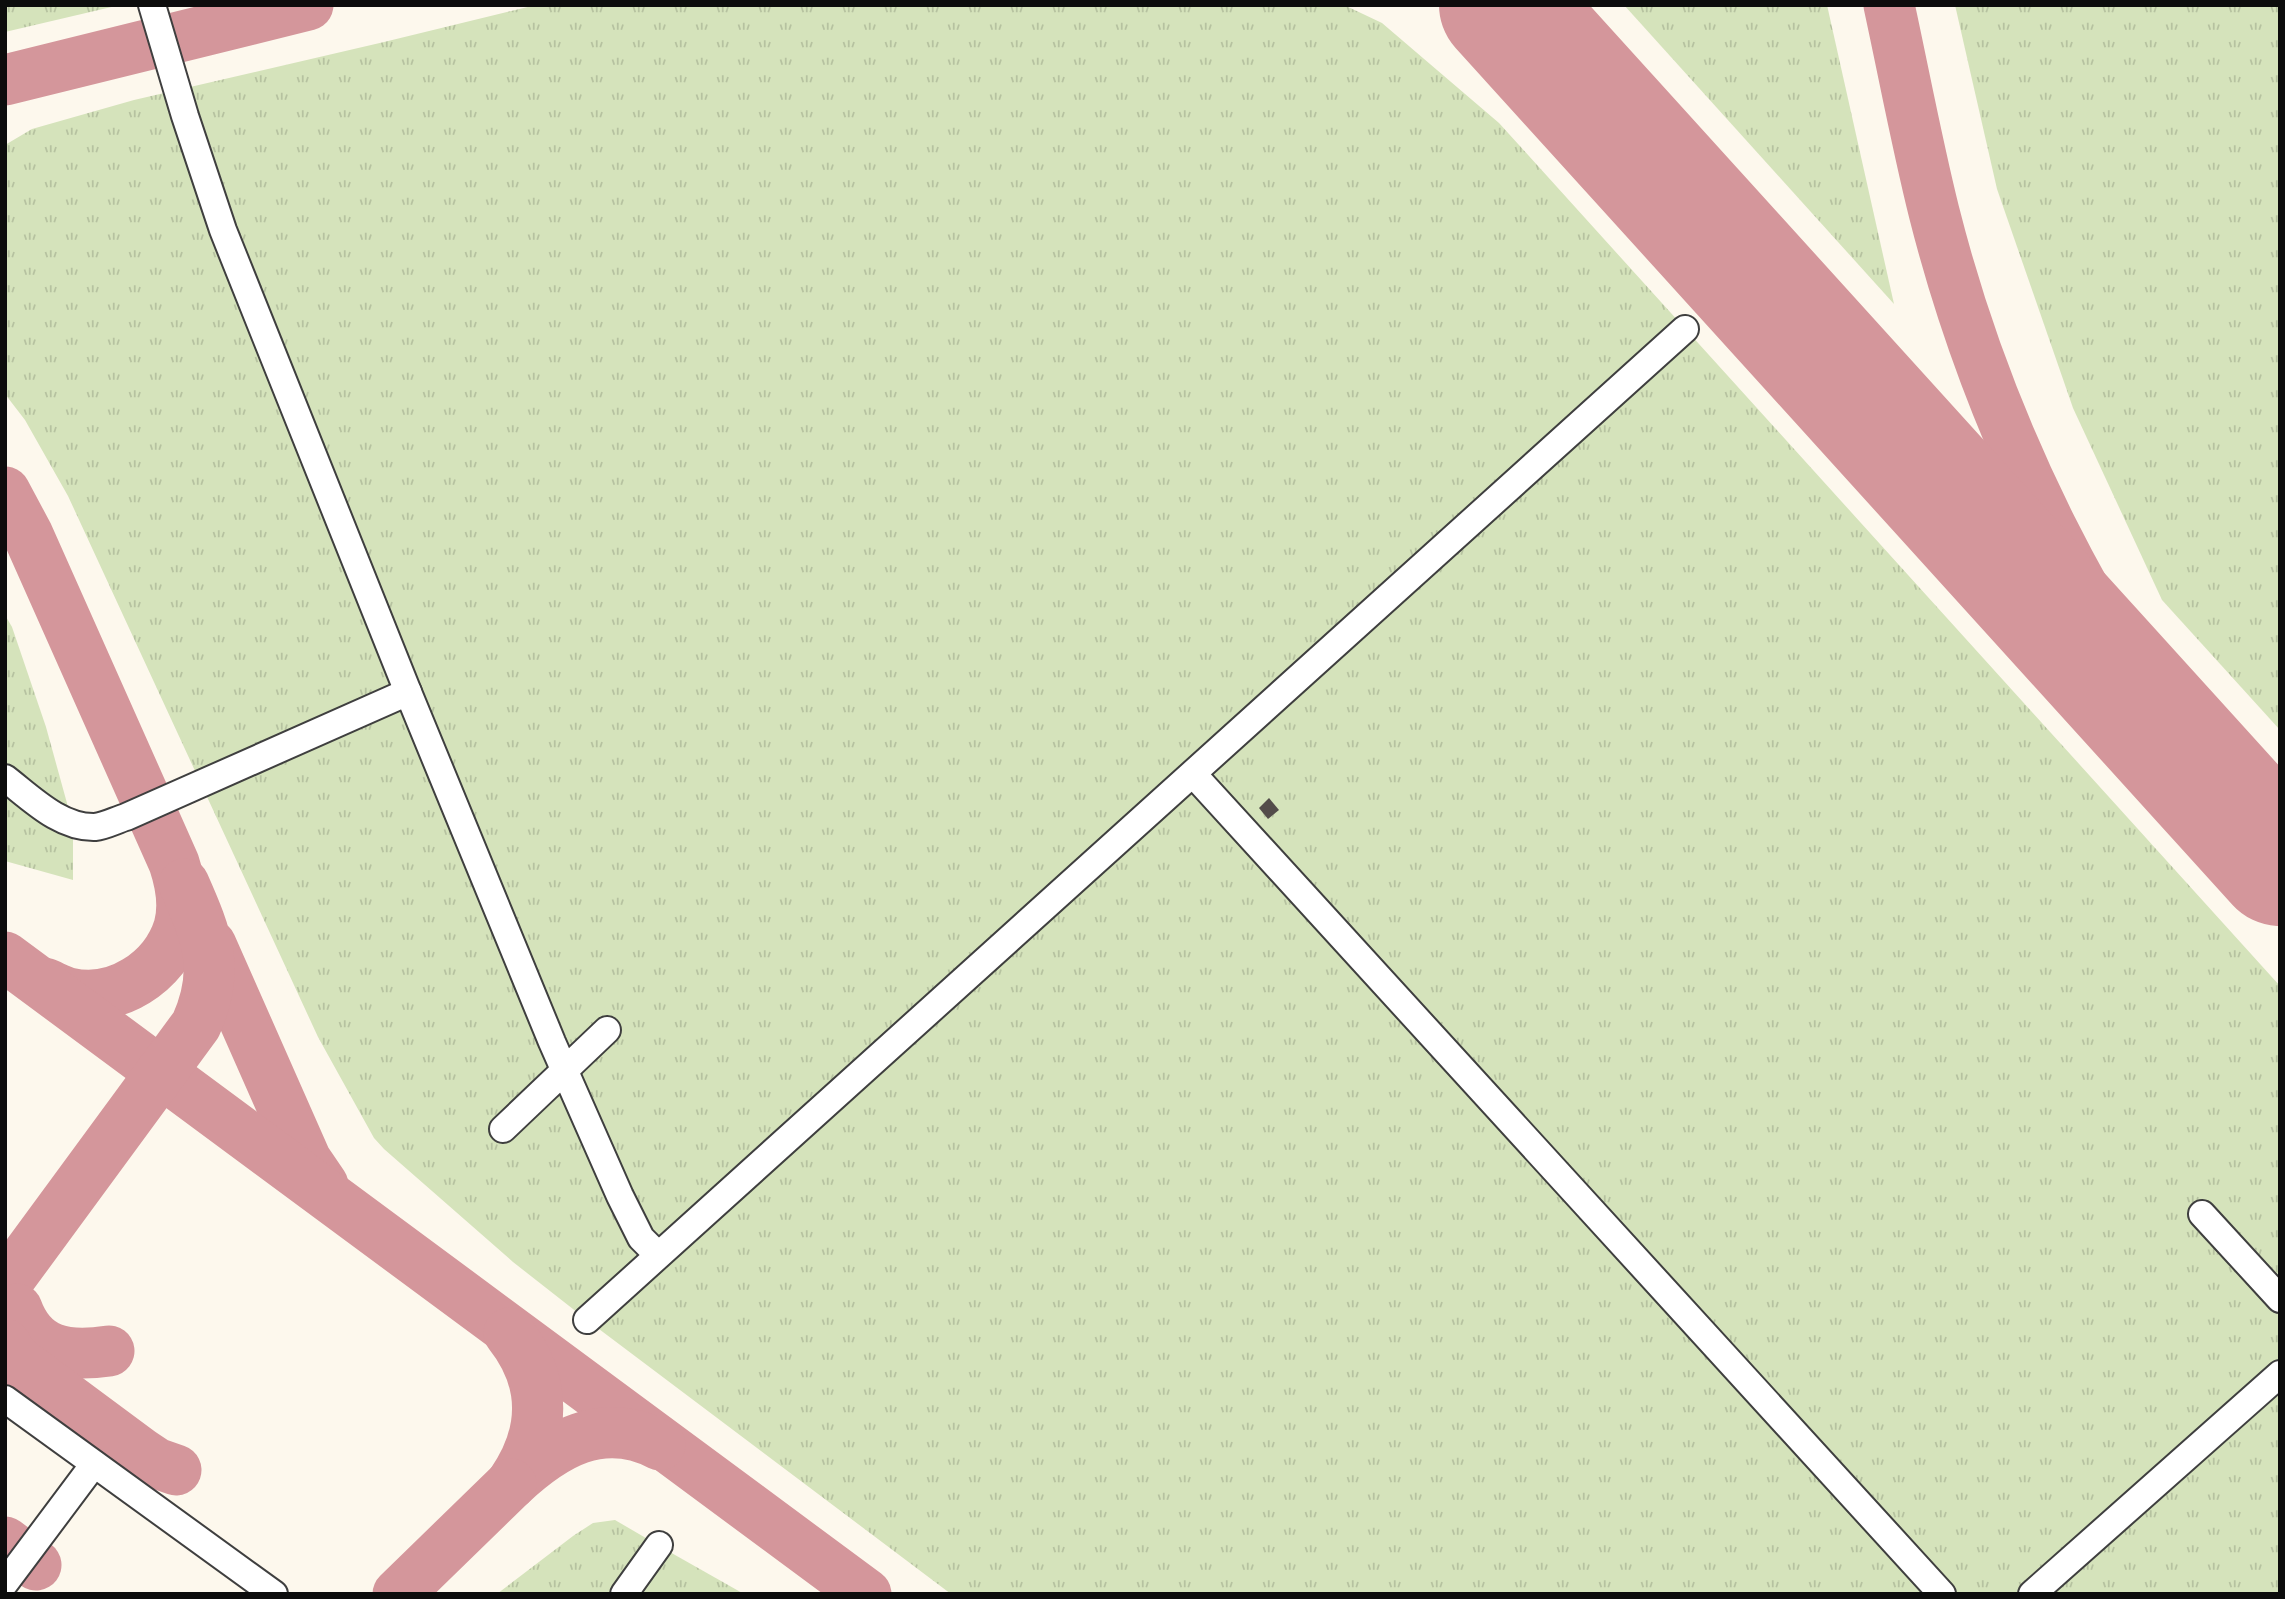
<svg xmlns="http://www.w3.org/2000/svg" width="2285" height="1599" viewBox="0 0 2285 1599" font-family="'Source Serif 4',serif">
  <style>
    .grass { fill: url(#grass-tufts) }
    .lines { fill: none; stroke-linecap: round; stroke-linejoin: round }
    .taxiway { stroke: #d4969b; stroke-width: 51 }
    .runway { stroke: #d4969b; stroke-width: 128 }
    .building { fill: #534c4a }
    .minor-casing { stroke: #3f3f3f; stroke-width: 30 }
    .minor { stroke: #fff; stroke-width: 26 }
  </style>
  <defs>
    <pattern id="grass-tufts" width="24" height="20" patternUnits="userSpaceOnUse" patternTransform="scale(1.75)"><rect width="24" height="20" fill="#d5e3bb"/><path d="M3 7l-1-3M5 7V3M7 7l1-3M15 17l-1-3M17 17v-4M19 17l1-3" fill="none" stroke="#b6c2a0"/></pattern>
  </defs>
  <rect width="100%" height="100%" fill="#fdf8ed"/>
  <g class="grass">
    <path d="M5,5H120L5,32Z"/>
    <path d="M536,5H1344L1382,23L1499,123L2280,986V1594H951L587,1320L513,1262L384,1149L374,1138L318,1037L68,496L25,420L5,394V145L32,129L134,100L384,42Z"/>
    <path d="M1624,5H1827L1894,304Z"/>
    <path d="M1955,5H2280V730L2162,600L2073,408L1997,189Z"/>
    <path d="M5,615L12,627L46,727L73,825V880L5,861Z"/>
    <path d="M615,1520L651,1541L610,1594H497L573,1536L593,1523Z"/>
    <path d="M668,1551L744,1594H637Z"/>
  </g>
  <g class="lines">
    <g class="taxiway">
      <path d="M1467,5L1494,23L1588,99"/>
      <path d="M1889,5C1904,74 1917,144 1934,212C1989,430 2094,639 2235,813"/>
      <path d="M5,80L308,5"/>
      <path d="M5,492L28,535L174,863C181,884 185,905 179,927C165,972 116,1004 69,993C61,991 52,986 44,983"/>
      <path d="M211,945L306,1160L323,1185"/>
      <path d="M5,957L866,1594"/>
      <path d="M5,1285L196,1025C221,970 207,936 184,884"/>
      <path d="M17,1309C33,1353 67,1357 109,1351"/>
      <path d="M509,1333C548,1382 546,1434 511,1484C554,1444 602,1415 660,1445"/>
      <path d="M5,1344L10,1353L21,1364L141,1453L156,1463L176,1470"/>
      <path d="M5,1542L36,1565"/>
      <path d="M398,1594L511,1484"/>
    </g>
    <path class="runway" d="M1503,5L2280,862"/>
  </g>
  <path class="building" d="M1269,798L1279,810L1268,819L1259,808Z"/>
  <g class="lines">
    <defs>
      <g id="minor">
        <path d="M152,5L185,116L223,230L408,692L552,1042L620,1196L641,1238L658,1255"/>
        <path d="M1193,774L1942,1594"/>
        <path d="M5,778C31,798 60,828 95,827C105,826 116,820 126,817L408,692"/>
        <path d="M503,1129L607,1030"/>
        <path d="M2202,1214L2280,1299"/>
        <path d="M587,1320L1685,329"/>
        <path d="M5,1399L274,1594"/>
        <path d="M5,1583L94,1464"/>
        <path d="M624,1594L659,1545"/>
        <path d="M2032,1594L2280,1374"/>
      </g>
    </defs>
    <use href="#minor" class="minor-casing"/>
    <use href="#minor" class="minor"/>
  </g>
  <rect width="2285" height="1599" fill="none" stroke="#0c0c0c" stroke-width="14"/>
</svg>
